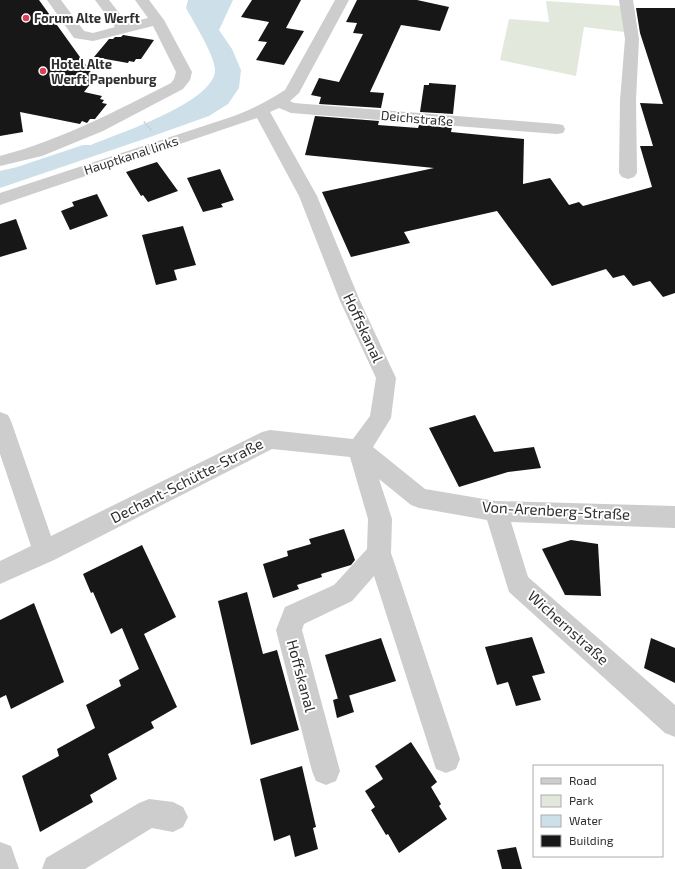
<svg xmlns="http://www.w3.org/2000/svg" width="675" height="869" viewBox="0 0 675 869" font-family="'Exo 2',sans-serif">
  <style>
    .green { fill: #e3e8dc }
    .water { fill: #cde0ea }
    .building { fill: #171717 }
    .lines { fill: none; stroke-linecap: round; stroke-linejoin: round }
    .path { stroke: #c7c7c7; stroke-width: 2; stroke-dasharray: 1.5 1.5; stroke-linecap: butt }
    .minor { fill: #cdcdcd; fill-rule: evenodd }
    .poi-dot { fill: #d74157; stroke: #fff; stroke-width: 1.5 }
    .labels { text-anchor: middle; stroke-width: 4; stroke-linejoin: round; paint-order: stroke }
    .far-poi-label { font-size: 13px; font-weight: bold; fill: #303030; stroke: #fff; text-anchor: start }
    .far-street-label { font-size: 13px; fill: #303030; stroke: #fff }
    .street-label { font-size: 15px; fill: #303030; stroke: #fff }
  </style>
  <rect width="100%" height="100%" fill="#fff"/>
  <path class="green" d="M546,1L622,6L624,32L584,27L576,76L500,60L509,19L549,22Z"/>
  <path class="water" d="M188,0H233L219,30L232,49L241,70L239,88L228,104L209,116L153,136L0,188V171L17,167L83,145H91C119,133 210,104 215,72C217,59 193,21 186,8Z"/>
  <g class="building">
    <path d="M0,0H39L95,78L84,92L102,96L100,99L104,100L102,103L107,104L95,119H90L87,123L82,121L80,124L20,112L23,132L0,136Z"/>
    <path d="M252,0H301L286,28L304,31L284,65L256,60L267,42L258,41L269,22L241,17Z"/>
    <path d="M357,0H417L449,7L440,31L401,25L370,92L384,93L381,108L319,104L321,97L311,95L319,78L339,82L363,34L353,33L357,23L346,22Z"/>
    <path d="M636,8H675V293L663,297L650,281L633,286L624,275L613,278L606,269L552,286L497,211L404,232L410,243L351,257L322,192L434,168L305,155L315,116L379,121L378,125L418,128L419,125L452,127L451,132L524,139L523,184L550,178L569,205L579,202L583,206L652,187L640,146H653L640,103L663,104L640,33Z"/>
    <path d="M123,35L154,40L141,59H136L134,62L129,61L128,63L94,57L109,39H113L115,37H121Z"/>
    <path d="M429,83L456,85L453,114L420,112L424,85H429Z"/>
    <path d="M157,162L178,191L148,202L143,195L141,196L126,172Z"/>
    <path d="M220,169L234,200L221,204L223,207L203,212L187,178Z"/>
    <path d="M97,194L108,216L70,230L61,211L74,206L72,202Z"/>
    <path d="M16,219L27,249L0,257V224Z"/>
    <path d="M183,226L196,265L174,270L177,280L156,285L142,235Z"/>
    <path d="M475,415L494,452L534,447L541,468L508,472L459,487L429,428Z"/>
    <path d="M344,529L355,560L351,565L321,574L322,577L297,585L299,589L273,598L263,564L288,556L287,551L311,544L309,539Z"/>
    <path d="M571,540L598,544L601,596L565,595L542,549Z"/>
    <path d="M142,545L176,617L144,634L177,707L151,722L154,728L108,754L117,779L90,795L93,802L40,832L22,776L59,756L57,749L95,728L86,705L121,686L119,680L139,669L122,628L111,634L93,592L91,593L83,574Z"/>
    <path d="M247,592L263,654L277,650L299,730L251,745L218,601Z"/>
    <path d="M34,603L64,682L11,709L6,695L0,698V620Z"/>
    <path d="M532,637L545,673L532,676L541,700L516,706L508,682L497,685L485,647Z"/>
    <path d="M381,638L396,681L338,699L325,655Z"/>
    <path d="M651,638L675,648V683L644,668Z"/>
    <path d="M349,695L354,712L337,718L333,700Z"/>
    <path d="M411,742L437,782L431,787L441,804L439,806L447,819L399,853L388,834L386,835L371,810L375,807L365,791L383,779L375,766Z"/>
    <path d="M302,766L316,827L313,828L318,849L295,857L290,835L274,841L260,779Z"/>
    <path d="M516,847L522,869H502L497,850Z"/>
  </g>
  <g class="lines">
    <path class="path" d="M144,122L151,130"/>
    <g class="minor">
      <path d="M47,0H61L84,31L93,33L115,27L95,0H109L127,23L148,18L135,0H149L164,20L192,72L190,80L183,89L103,131L42,156L0,166V156C61,140 116,111 171,83L174,79L176,72L153,26L93,41L74,38Z"/>
      <path d="M335,0H349L299,93L290,101L294,103L557,124L563,125L565,129L563,133L557,134L291,113L279,108L270,112L317,196L360,301L396,378L391,418L373,447L425,489L496,501L675,506V528L511,522L528,577L675,705V737L665,733L509,592L487,520L419,508L411,505L379,479L392,519L391,553L460,759L456,769L446,773L436,769L374,576L352,601L304,624L302,630L340,771L336,781L326,785L316,781L312,771L276,630L285,607L334,585L367,549L368,519L350,457L272,449L54,560L0,584V561L31,546L0,454V412L8,415L11,421L51,536L262,432L270,430L353,439L370,416L376,378L340,301L299,196L257,118L0,205V193L228,118C248,111 267,102 285,90Z"/>
      <path d="M619,0H633L639,39L636,100L637,173L634,177L628,179L622,177L619,173L620,100L625,39Z"/>
      <path d="M149,799L173,802L183,807L188,817L183,827L173,832L152,828L85,869H42L46,858L139,803Z"/>
      <path d="M0,842L11,846L19,869H0Z"/>
    </g>
  </g>
  <g class="poi-dot">
    <circle cx="26" cy="18" r="4"/>
    <circle cx="43" cy="71" r="4"/>
  </g>
  <g class="labels">
    <g class="far-poi-label">
      <text x="34" y="23">Forum Alte Werft</text>
      <text x="51" y="69">Hotel Alte<tspan x="51" dy="15">Werft Papenburg</tspan></text>
    </g>
    <g class="far-street-label">
      <text transform="translate(417 118) rotate(5)" y="5">Deichstraße</text>
      <text transform="translate(131 155) rotate(-18)" y="5">Hauptkanal links</text>
    </g>
    <g class="street-label">
      <text transform="translate(363 328) rotate(65)" y="5">Hoffskanal</text>
      <text transform="translate(187 481) rotate(-27)" y="5">Dechant-Schütte-Straße</text>
      <text transform="translate(556 511) rotate(3)" y="5">Von-Arenberg-Straße</text>
      <text transform="translate(568 628) rotate(42)" y="5">Wichernstraße</text>
      <text transform="translate(301 676) rotate(75)" y="5">Hoffskanal</text>
    </g>
  </g>
  <rect x="533" y="765" width="130" height="92" fill="#ffffff" stroke="#acacac"/>
  <rect x="541" y="778" width="20" height="6" fill="#cdcdcd" stroke="#acacac"/>
  <text x="569" y="785" font-size="12" fill="#303030">Road</text>
  <rect x="541" y="795" width="20" height="12" fill="#e3e8dc" stroke="#acacac"/>
  <text x="569" y="805" font-size="12" fill="#303030">Park</text>
  <rect x="541" y="815" width="20" height="12" fill="#cde0ea" stroke="#acacac"/>
  <text x="569" y="825" font-size="12" fill="#303030">Water</text>
  <rect x="541" y="835" width="20" height="12" fill="#171717" stroke="#acacac"/>
  <text x="569" y="845" font-size="12" fill="#303030">Building</text>
</svg>
